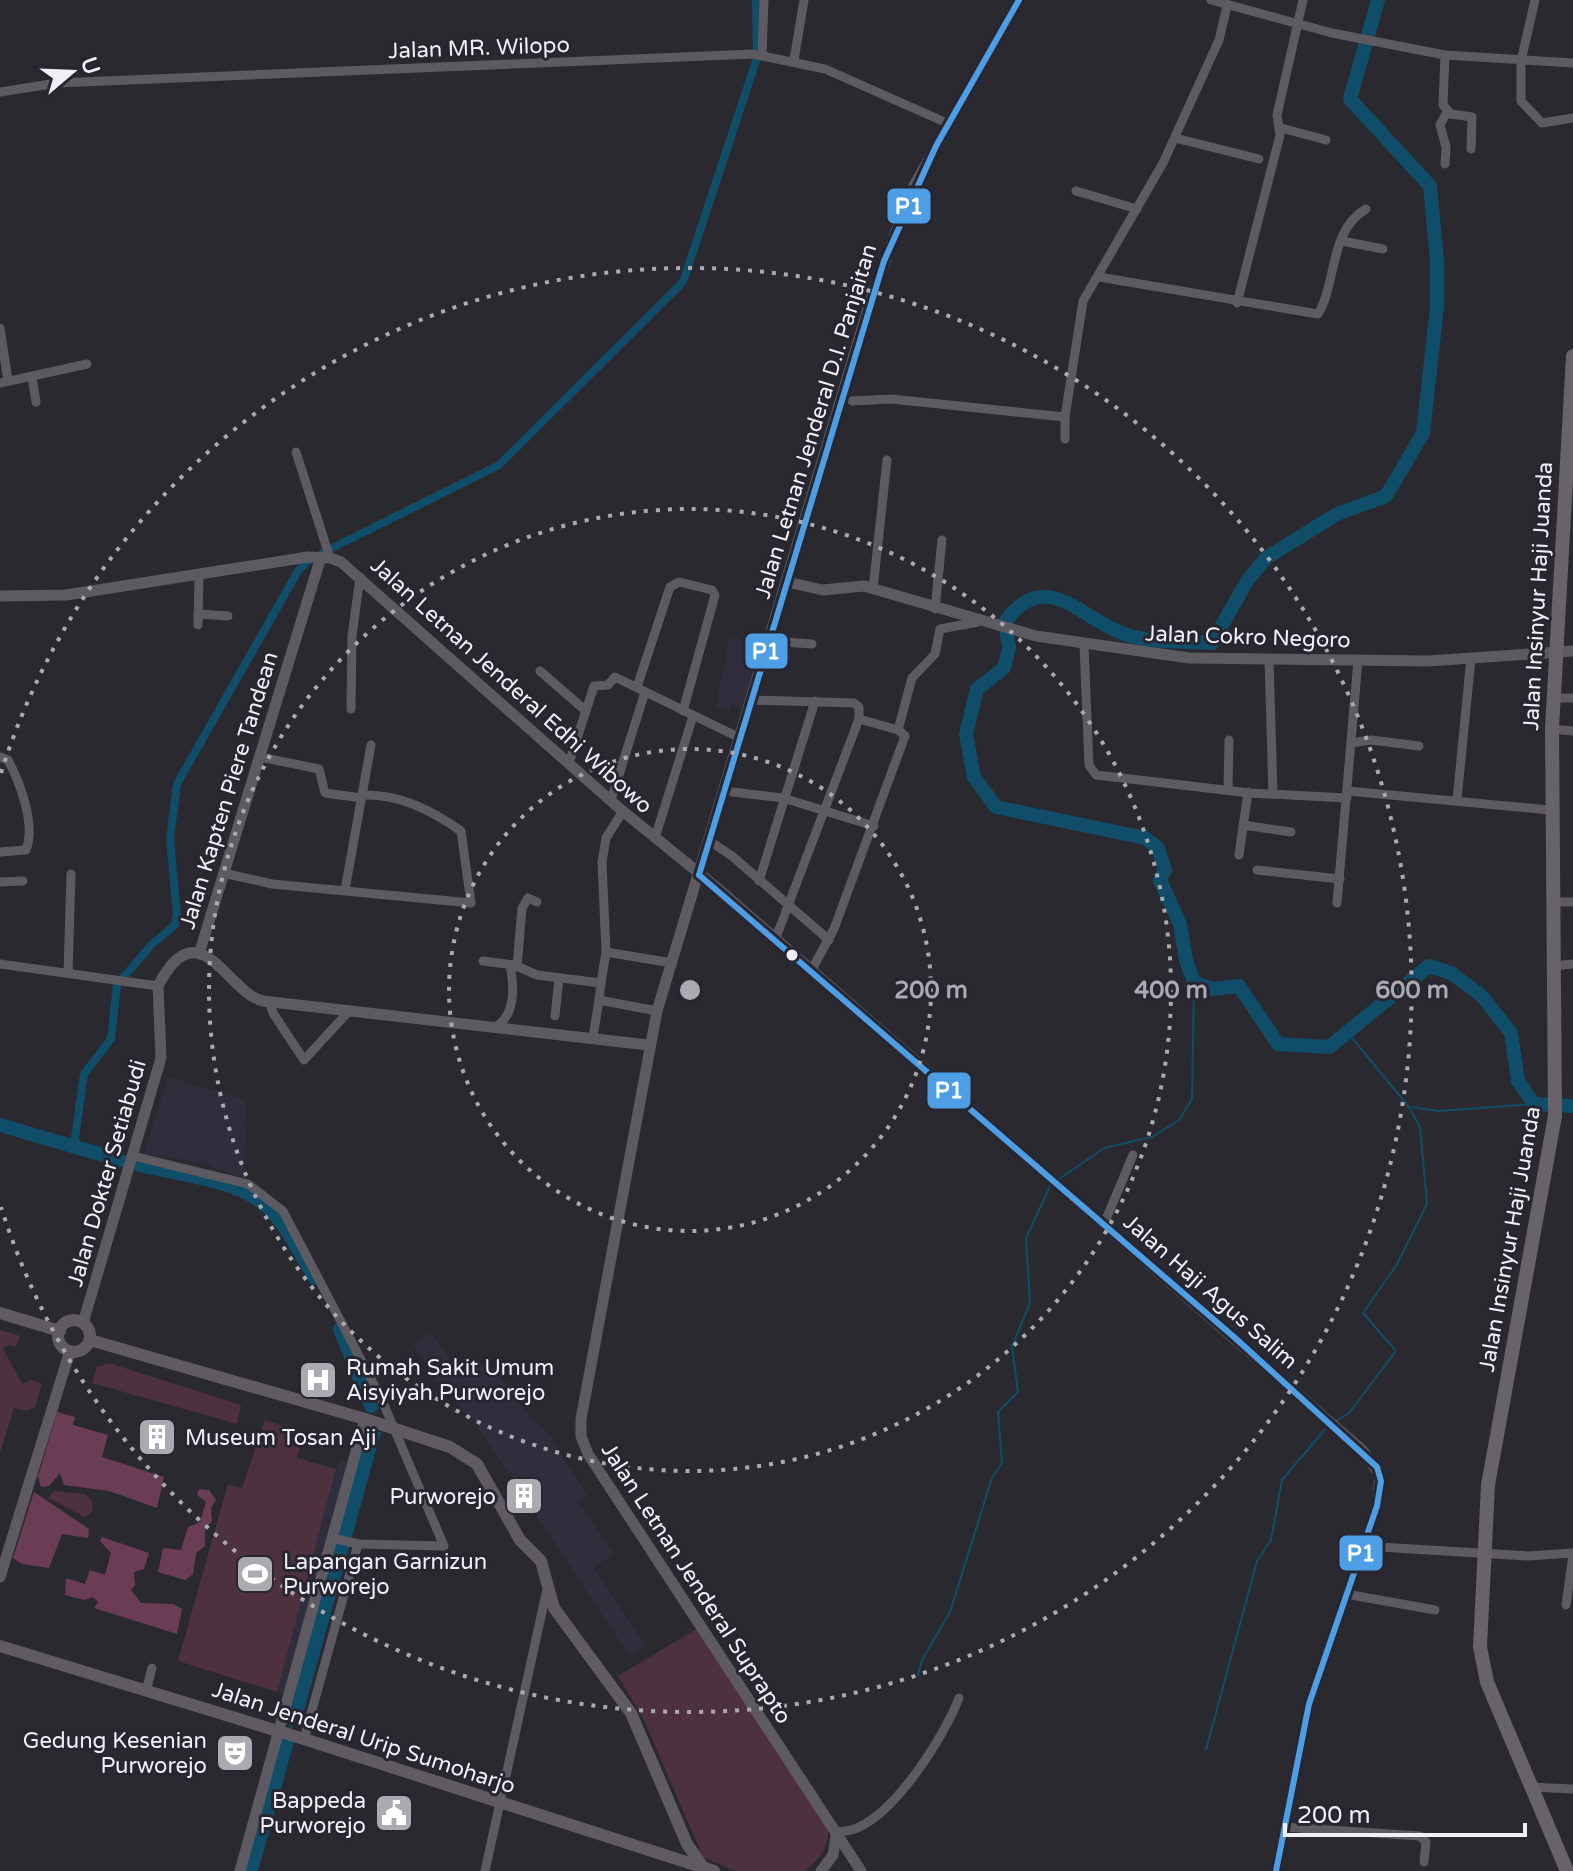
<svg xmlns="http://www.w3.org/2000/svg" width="1573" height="1871" viewBox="0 0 1573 1871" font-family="'Varela Round',sans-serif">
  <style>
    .built { fill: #302e3d }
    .green { fill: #4d313f }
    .forest { fill: #6a3d54 }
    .water { fill: #0f4d68 }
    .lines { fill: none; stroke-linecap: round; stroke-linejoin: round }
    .stream { stroke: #0f4d68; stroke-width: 2 }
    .canal { stroke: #0f4d68; stroke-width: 8 }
    .river { stroke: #0f4d68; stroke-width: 14 }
    .minor { stroke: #5e5a61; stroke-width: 9 }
    .tertiary { stroke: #5e5a61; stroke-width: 11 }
    .secondary { stroke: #605b63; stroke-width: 12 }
    .primary { stroke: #68626a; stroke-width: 14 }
    .bus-1-casing { stroke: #282731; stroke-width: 12 }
    .bus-1 { stroke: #4d9ee5; stroke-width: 6 }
    .ring { fill: none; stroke: #abaab1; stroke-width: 4; stroke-dasharray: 4 8 }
    .bus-dot { fill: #f1f0f7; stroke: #282731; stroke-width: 3 }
    .labels { text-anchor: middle; stroke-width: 6; stroke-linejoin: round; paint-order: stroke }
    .street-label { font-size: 22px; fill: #f1f0f7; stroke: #282731 }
    .poi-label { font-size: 22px; fill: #f1f0f7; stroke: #282731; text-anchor: start }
    .centre { fill: #abaab1; stroke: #282731; stroke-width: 4 }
    .ring-label { font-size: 24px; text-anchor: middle; font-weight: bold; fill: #abaab1; stroke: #282731; stroke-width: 6; stroke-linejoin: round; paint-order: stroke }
    .line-badge { stroke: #282731; stroke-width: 3 }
    .badge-label { font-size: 22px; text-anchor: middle; font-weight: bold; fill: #fff }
  </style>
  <rect width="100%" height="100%" fill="#2a292f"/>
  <g class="built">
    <path d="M730,636L764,648L741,708L731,704L729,710L716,706Z"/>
    <path d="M168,1077L246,1100L244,1180L204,1163L144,1154Z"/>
    <path d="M430,1332L463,1378L489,1361L529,1416L548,1433L587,1495L578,1502L613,1554L593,1568L646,1646L630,1657L473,1420L445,1391L413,1344Z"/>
    <path d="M339,1460L350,1463L286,1694L276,1691Z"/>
  </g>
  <g class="green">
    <path d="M0,1330L20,1336L16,1347L9,1345L3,1348L22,1384L31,1380L42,1384L35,1407L27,1411L14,1408L0,1453Z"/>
    <path d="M109,1363L241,1405L237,1424L92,1383L97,1367Z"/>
    <path d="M265,1420L304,1432L297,1458L336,1469L277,1692L178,1661L228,1484L242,1488Z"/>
    <path d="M54,1491L85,1494L92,1501L93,1511L85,1517L48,1498Z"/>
    <path d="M698,1628L826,1824C833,1845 820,1858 805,1871H735L703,1857L643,1718L618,1676Z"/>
  </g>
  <g class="forest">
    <path d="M57,1412L75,1417L73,1425L108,1435L102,1457L164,1477L157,1508L109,1491L64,1485L60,1473L49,1486L41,1487L38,1477Z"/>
    <path d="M199,1489L209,1490L216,1500L211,1508L212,1521L205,1530V1546L196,1553L193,1574L185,1580L158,1572L163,1548L181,1550L188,1527L200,1522L206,1502L197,1495Z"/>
    <path d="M34,1492L89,1529L88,1538L62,1534L49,1568L22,1564L13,1558Z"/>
    <path d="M102,1537L149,1553L144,1569L134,1572L135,1585L131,1590L141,1603L173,1604L182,1609L177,1634L94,1608L98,1602L93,1597L85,1600L65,1595L66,1578L85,1584L90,1570L105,1575L111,1553L100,1541Z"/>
  </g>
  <g class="water">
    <path d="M368,1428L381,1432L301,1722L287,1718Z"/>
    <path d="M281,1738L294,1742L258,1871H243Z"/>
  </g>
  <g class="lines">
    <g class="stream">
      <path d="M1412,1107L1439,1111L1534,1104"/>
      <path d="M1058,1180L1104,1148L1152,1137L1179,1120L1192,1099L1194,982"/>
      <path d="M1336,1421L1349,1413L1396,1351L1363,1313L1396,1266L1427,1204L1420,1127L1409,1107L1348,1033"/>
      <path d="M918,1676L922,1660L950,1612L992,1478L1002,1463L998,1412L1018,1392L1012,1346L1030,1303L1026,1238L1050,1186"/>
      <path d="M290,1731L293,1718"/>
      <path d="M1206,1750L1257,1561L1271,1540L1282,1480L1327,1427"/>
    </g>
    <g class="canal">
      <path d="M322,553L499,465L683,282L757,58L756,0"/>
      <path d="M74,1145L84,1074L111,1039L117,985L152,944L174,926L177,916L170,838L177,784L298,571L310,559"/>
    </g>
    <g class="river">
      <path d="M1378,0L1350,99L1430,186L1437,260V307L1423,433L1386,496L1337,514L1266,558L1247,581L1212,643C1186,641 1155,643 1130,636C1082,622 1047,564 1005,622L1009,648L1004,668L977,689L966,734L974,777L996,807L1145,838L1158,848L1165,870L1160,880L1180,924L1186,960L1194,982L1212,989L1239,986L1278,1044L1329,1047L1429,966L1451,973L1482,996L1511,1033L1518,1081L1534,1104L1573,1106"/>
      <path d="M0,1125L120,1160"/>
      <path d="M140,1165C175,1174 238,1180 265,1205C287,1224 300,1254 315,1278"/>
      <path d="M340,1329L371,1406"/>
    </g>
    <g class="minor">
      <path d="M1211,0L1332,33L1445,55L1573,63"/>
      <path d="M1535,0L1521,61V101L1542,123L1573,118"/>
      <path d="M762,54L764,0"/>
      <path d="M1445,55L1443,105L1451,114L1472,117L1471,149"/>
      <path d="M794,60L804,0"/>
      <path d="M0,92L57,83L753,54L825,69L947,123"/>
      <path d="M1281,128L1326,140"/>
      <path d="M1175,138L1259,159"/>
      <path d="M1445,164L1446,147L1440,125L1447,112"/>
      <path d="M1076,191L1137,209"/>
      <path d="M1342,241L1383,249"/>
      <path d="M1099,277L1318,314C1337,283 1329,230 1366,209"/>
      <path d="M1237,303L1280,135L1277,115L1303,0"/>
      <path d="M0,328L8,381"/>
      <path d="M32,377L36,402"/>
      <path d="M0,383L87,364"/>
      <path d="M852,401L891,399L1065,417L1083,301L1163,163L1219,40L1227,6"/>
      <path d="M1065,439V417"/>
      <path d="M296,452L330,558"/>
      <path d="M873,589L887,460"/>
      <path d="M935,609L942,540"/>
      <path d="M198,614L228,616"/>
      <path d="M198,625L199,575"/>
      <path d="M769,641L812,644"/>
      <path d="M1084,645L1089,765L1096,775L1250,793L1347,798"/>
      <path d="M1269,659L1273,794"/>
      <path d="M540,671L586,711"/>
      <path d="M637,687L670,587L679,582L712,590L715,595L683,711"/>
      <path d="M1553,698H1573"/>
      <path d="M751,700L854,703L859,707V719L898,730L905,736L834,929L811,971"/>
      <path d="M351,709L352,636L360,577"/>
      <path d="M1552,729L1573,731"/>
      <path d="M898,730L912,678L935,654L940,629L978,622"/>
      <path d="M1351,743L1371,740L1419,746"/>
      <path d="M0,757L8,760C20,783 36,824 26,850L0,852"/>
      <path d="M260,757L319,769L325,793L362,798"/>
      <path d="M569,763L594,686L608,685L615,677L740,738"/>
      <path d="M1228,790L1229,740"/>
      <path d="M724,791L783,798L874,826"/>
      <path d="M1348,791L1550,810"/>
      <path d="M611,800L645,692"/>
      <path d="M1457,800L1471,658"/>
      <path d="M1243,825L1291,832"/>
      <path d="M655,838L693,716"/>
      <path d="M708,840L732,856L829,940"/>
      <path d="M1239,855L1248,792"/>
      <path d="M1257,870L1340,879"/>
      <path d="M223,873L272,884L471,903L461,831C431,810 400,794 362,795"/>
      <path d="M759,881L815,701"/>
      <path d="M0,882L23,881"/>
      <path d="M345,890L371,745"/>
      <path d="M1551,902H1573"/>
      <path d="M1337,903L1358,660"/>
      <path d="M775,940L859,719"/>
      <path d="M606,952L602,862L606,838L623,811"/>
      <path d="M483,961L514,965L537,975L601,983L606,952L672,963"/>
      <path d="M0,964L158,986"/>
      <path d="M1552,966L1573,964"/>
      <path d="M517,967L522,908L528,898L537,902"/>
      <path d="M68,973L71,874"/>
      <path d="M601,983L599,1000L657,1011"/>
      <path d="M269,1001L273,1013L304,1060L350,1010"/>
      <path d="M555,1016L559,978"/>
      <path d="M498,1025C516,1013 514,983 510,965"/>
      <path d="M593,1037L599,1000"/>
      <path d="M133,1156L248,1184L283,1211L381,1398L444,1546L358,1544L304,1739"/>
      <path d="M1104,1224L1133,1155"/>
      <path d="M332,1538L358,1544"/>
      <path d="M1363,1546L1528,1556L1573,1553"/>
      <path d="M1346,1594L1435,1610"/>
      <path d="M1566,1605L1573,1554"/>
      <path d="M146,1691L152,1668"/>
      <path d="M1530,1787L1573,1789"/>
      <path d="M1284,1827L1420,1836L1426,1842L1424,1862"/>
      <path d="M835,1831C882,1840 945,1735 959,1698"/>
      <path d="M485,1871L547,1589"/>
    </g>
    <g class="tertiary">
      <path d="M787,582L823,590L864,586L1036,636L1189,658L1428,661L1573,651"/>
      <path d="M0,596L66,595L308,557L330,558L341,562L619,808L716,887L1363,1451L1380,1475L1377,1506L1309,1704L1276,1871"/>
      <path d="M199,954L321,557"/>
      <path d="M83,1323L161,1058L158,986C199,906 228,994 263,1001L648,1045"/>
      <path d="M0,1577L70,1351"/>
      <path d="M240,1871L365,1419"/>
      <path d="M821,1871L833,1855L836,1836"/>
      <path d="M861,1871L588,1454L581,1436V1419L657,1011L870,302L911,191L1019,0"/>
    </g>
    <g class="secondary">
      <path d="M0,1313L60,1331"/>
      <circle cx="74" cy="1336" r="16"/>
      <path d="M90,1340L365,1419L450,1447L477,1464L520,1540L541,1561L554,1608L631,1713L687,1844L703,1867"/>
      <path d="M0,1646L304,1739"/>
      <path d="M304,1739L714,1871"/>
    </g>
    <path class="primary" d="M1567,1871L1487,1682L1480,1647L1488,1485L1555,1116L1552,729L1573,356"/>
    <defs>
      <g id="bus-1">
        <path d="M699,875L1234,1337L1377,1467L1381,1481L1377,1506L1309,1704L1276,1871"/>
        <path d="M699,875L884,261L936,146L1019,0"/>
      </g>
    </defs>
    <use href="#bus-1" class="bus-1-casing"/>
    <use href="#bus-1" class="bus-1"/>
  </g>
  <g class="ring">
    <circle cx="690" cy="990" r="241"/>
    <circle cx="690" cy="990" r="481"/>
    <path d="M1 773A722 722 0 1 1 1 1207"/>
  </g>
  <defs>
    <symbol id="hospital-square" viewBox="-11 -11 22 22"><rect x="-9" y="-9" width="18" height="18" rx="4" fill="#abaab1" stroke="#282731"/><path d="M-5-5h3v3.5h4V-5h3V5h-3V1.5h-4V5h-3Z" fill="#fff"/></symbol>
    <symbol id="building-square" viewBox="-11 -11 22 22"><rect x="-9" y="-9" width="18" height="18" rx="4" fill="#abaab1" stroke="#282731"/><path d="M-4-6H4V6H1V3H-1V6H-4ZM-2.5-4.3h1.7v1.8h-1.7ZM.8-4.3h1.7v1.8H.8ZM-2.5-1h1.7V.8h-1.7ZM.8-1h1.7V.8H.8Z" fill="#fff"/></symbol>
    <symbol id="stadium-square" viewBox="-11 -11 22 22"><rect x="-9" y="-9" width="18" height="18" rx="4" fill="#abaab1" stroke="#282731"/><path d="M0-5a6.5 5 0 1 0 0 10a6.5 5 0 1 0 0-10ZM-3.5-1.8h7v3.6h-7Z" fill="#fff"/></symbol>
    <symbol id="theatre-square" viewBox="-11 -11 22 22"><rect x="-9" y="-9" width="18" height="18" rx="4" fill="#abaab1" stroke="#282731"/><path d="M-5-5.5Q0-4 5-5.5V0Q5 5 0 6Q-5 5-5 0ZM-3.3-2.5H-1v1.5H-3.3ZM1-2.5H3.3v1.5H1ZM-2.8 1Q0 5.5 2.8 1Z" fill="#fff"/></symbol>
    <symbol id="civic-square" viewBox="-11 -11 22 22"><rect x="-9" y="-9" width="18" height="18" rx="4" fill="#abaab1" stroke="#282731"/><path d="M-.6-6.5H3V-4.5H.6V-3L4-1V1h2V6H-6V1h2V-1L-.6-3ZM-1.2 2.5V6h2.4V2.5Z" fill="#fff"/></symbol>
  </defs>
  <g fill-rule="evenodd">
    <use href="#hospital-square" x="296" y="1358" width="44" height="44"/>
    <use href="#building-square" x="135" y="1415" width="44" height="44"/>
    <use href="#building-square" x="502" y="1474" width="44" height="44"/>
    <use href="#stadium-square" x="233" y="1552" width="44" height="44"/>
    <use href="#theatre-square" x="213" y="1731" width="44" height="44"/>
    <use href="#civic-square" x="372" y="1791" width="44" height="44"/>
  </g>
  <circle class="bus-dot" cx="792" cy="955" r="7"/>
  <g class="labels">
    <g class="street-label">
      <text transform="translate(479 47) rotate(-2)" y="8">Jalan MR. Wilopo</text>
      <text transform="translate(815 421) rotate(-73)" y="8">Jalan Letnan Jenderal D.I. Panjaitan</text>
      <text transform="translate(1537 596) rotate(-87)" y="8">Jalan Insinyur Haji Juanda</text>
      <text transform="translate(1248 636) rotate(2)" y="8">Jalan Cokro Negoro</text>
      <text transform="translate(512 685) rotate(42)" y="8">Jalan Letnan Jenderal Edhi Wibowo</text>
      <text transform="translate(228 790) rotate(-73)" y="8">Jalan Kapten Piere Tandean</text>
      <text transform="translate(106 1173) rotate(-74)" y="8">Jalan Dokter Setiabudi</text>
      <text transform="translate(1509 1239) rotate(-80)" y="8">Jalan Insinyur Haji Juanda</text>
      <text transform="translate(1211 1291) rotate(41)" y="8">Jalan Haji Agus Salim</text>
      <text transform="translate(697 1583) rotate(57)" y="8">Jalan Letnan Jenderal Suprapto</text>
      <text transform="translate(364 1737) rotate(18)" y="8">Jalan Jenderal Urip Sumoharjo</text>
    </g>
    <g class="poi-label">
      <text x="346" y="1375">Rumah Sakit Umum<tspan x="346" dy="25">Aisyiyah Purworejo</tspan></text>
      <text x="185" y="1445">Museum Tosan Aji</text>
      <text x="496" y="1504" text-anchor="end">Purworejo</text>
      <text x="283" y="1569">Lapangan Garnizun<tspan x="283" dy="25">Purworejo</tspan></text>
      <text x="207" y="1748" text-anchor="end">Gedung Kesenian<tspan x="207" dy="25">Purworejo</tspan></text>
      <text x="366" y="1808" text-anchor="end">Bappeda<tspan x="366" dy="25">Purworejo</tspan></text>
    </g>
  </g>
  <circle cx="690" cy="990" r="12" class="centre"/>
  <g class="ring-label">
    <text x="931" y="998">200 m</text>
    <text x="1171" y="998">400 m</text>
    <text x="1412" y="998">600 m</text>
  </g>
  <g class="line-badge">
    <rect x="886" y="187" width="46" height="38" rx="8" fill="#4d9ee5"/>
    <rect x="744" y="632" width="45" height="38" rx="8" fill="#4d9ee5"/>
    <rect x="926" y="1071" width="46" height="39" rx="8" fill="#4d9ee5"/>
    <rect x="1338" y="1534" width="46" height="38" rx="8" fill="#4d9ee5"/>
  </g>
  <g class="badge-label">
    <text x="909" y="214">P1</text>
    <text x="766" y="659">P1</text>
    <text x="949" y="1098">P1</text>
    <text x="1361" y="1561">P1</text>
  </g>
  <g transform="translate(72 72) rotate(71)" stroke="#282731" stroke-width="6" paint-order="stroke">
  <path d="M0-6L14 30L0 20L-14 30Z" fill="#f1f0f7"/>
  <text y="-12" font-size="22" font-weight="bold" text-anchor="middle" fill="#f1f0f7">U</text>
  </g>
  <path d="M1285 1823v12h240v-12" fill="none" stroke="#f1f0f7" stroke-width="4"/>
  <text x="1297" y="1823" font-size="24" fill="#f1f0f7" stroke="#282731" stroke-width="6" paint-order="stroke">200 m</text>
</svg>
